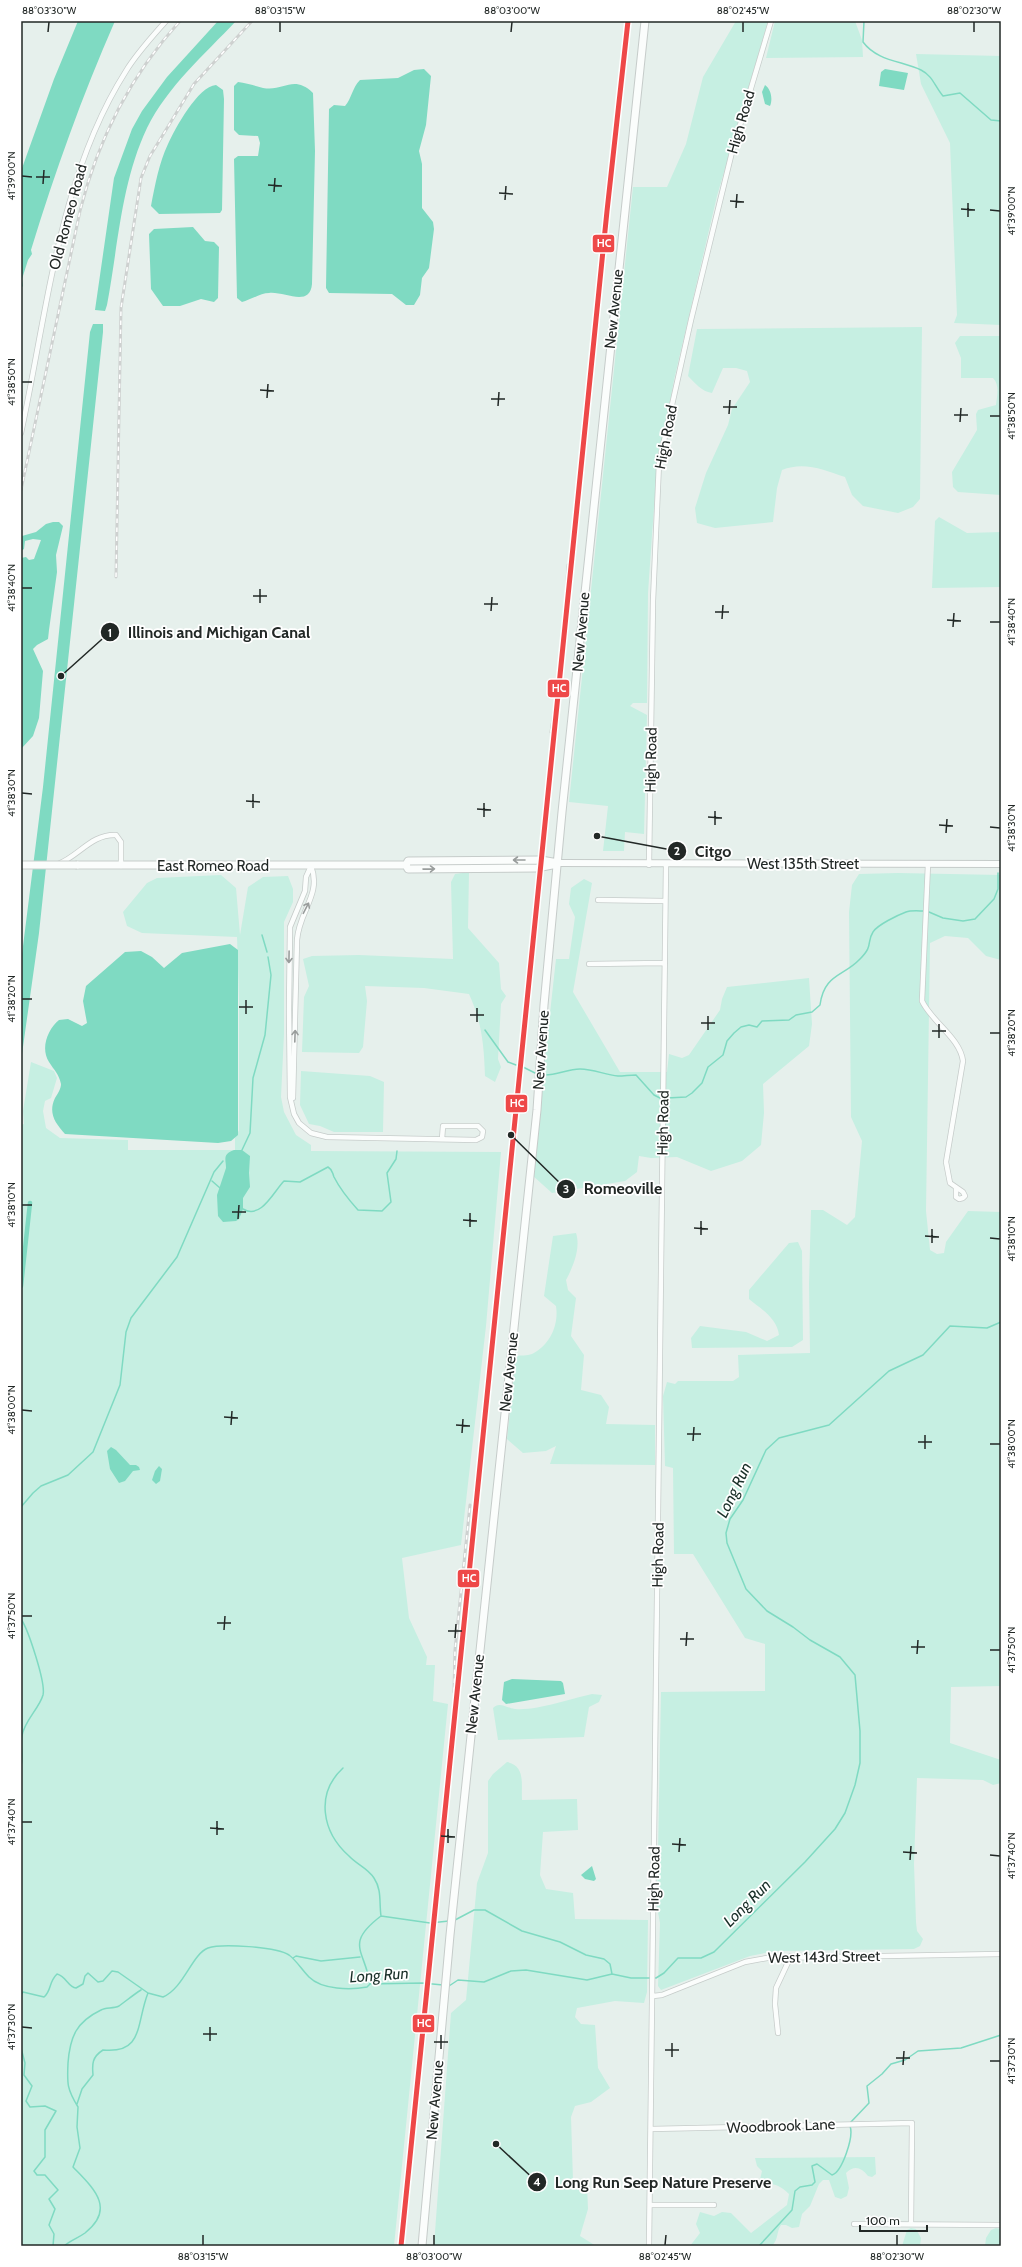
<svg xmlns="http://www.w3.org/2000/svg" width="1022" height="2267" viewBox="0 0 1022 2267" font-family="Cabin,sans-serif">
<style>
.green{fill:#c6efe2}
.water{fill:#7fdac2}
.lines{fill:none;stroke-linecap:round;stroke-linejoin:round}
.stream{stroke:#7fdac2;stroke-width:1.5}
.canal{stroke:#7fdac2;stroke-width:4.5}
.minor-casing{stroke:#c6ccca;stroke-width:6}
.tertiary-casing{stroke:#c6ccca;stroke-width:8}
.secondary-casing{stroke:#c6ccca;stroke-width:9}
.minor{stroke:#fbfdfc;stroke-width:4.5}
.tertiary{stroke:#fbfdfc;stroke-width:6}
.secondary{stroke:#fbfdfc;stroke-width:7}
.rail-casing{stroke:#ced1d0;stroke-width:3}
.rail{stroke:#fff;stroke-width:1.5;stroke-dasharray:4.5;stroke-linecap:butt}
.secondary-bridge-casing{stroke:#c6ccca;stroke-width:9;stroke-linecap:butt}
.secondary-bridge{stroke:#fbfdfc;stroke-width:7}
.rail-1-casing{stroke:#fff;stroke-width:8}
.rail-1{stroke:#ee4848;stroke-width:5}
.oneway{stroke:#999d9c}
.ticks{fill:none;stroke:#222826;stroke-width:1.5}
.labels{text-anchor:middle;dominant-baseline:central;stroke-width:3.5;stroke-linejoin:round;paint-order:stroke}
.street-label{font-size:15px;fill:#222826;stroke:#fff}
.water-label{font-size:16px;font-style:italic;fill:#1a3029;stroke:#fff}
.leader{fill:none;stroke:#222826;stroke-width:1.5}
.callout-dot{fill:#222826;stroke:#fff;stroke-width:1.5}
.mark-label{font-size:12px;text-anchor:middle;font-weight:bold;fill:#fff}
.callout-label{font-size:16px;text-anchor:middle;font-weight:bold;fill:#222826;stroke:#fff;stroke-width:3.5;stroke-linejoin:round;paint-order:stroke}
.line-badge{stroke:#fff;stroke-width:1.5}
.badge-label{font-size:11px;text-anchor:middle;font-weight:bold;fill:#fff}
.neatline{fill:none;stroke:#222826;stroke-width:1.5}
.ticks-label{font-size:10px;text-anchor:middle;fill:#222826}
</style>
<rect width="100%" height="100%" fill="#e6f0ec"/>
<path class="green" d="M736 21H768L717 196 674 380 656 481 652 535 648 593 647 703H633L630 706 647 715 644 834 625 832 624 851H603L608 806 569 802 633 187H667L686 144 703 77Z
M775 21H855L862 40 863 57 766 58Z
M916 54 1001 56V325L954 323 957 315 950 143 921 84Z
M922 327 920 499 913 507 898 513 863 506 852 495 845 477C824 470 804 461 782 470L777 488 773 522 715 528 697 523 695 508 706 473 728 425 732 409 750 382 747 371 736 368H723L712 393C701 391 696 384 688 376L697 329Z
M960 336H1001V495L958 492 953 487 952 472 977 430 976 414 978 410 996 405C997 396 1000 385 993 378H961V358L955 343Z
M939 517 967 533 1001 532V587L932 588 935 521Z
M469 872 468 928 499 963 501 989 506 996 501 1004 498 1059 501 1067 495 1082 485 1076C484 1046 482 1022 469 994L424 988 365 986 367 1001 363 1047 359 1053 302 1052 304 997 309 986 303 959 312 956 359 955 453 959 451 882 455 874Z
M898 873 1001 875V960L986 956 968 938 945 936 930 943 926 1211 930 1250 937 1254 944 1253 946 1242 968 1211 1001 1212V1686L951 1687 950 1743 1001 1760V1783L993 1785 983 1780 917 1778 914 1864 916 1922 917 1931 923 1939 920 1946 914 1949 775 1951 750 1956 661 1990 658 1986 660 1923 657 1907 661 1692 765 1691V1644L745 1638 693 1554H674L673 1468 665 1466 663 1396 667 1382 675 1384 678 1381H733L739 1377 738 1355 810 1353 809 1284 811 1210H823L847 1225 855 1217 862 1141 851 1117 849 912 852 885 859 874Z
M221 875 236 888 240 935 248 887 263 877 288 876 293 889V902L284 922V1034L281 1097 284 1112 296 1135 311 1145V1151L501 1152 486 1326 461 1545 402 1558 409 1618 427 1657 426 1665H435L433 1701 448 1704 394 2246H21V1125L24 1124 23 1111 31 1062 54 1071 57 1078 51 1098 45 1101 43 1111 46 1128 60 1138 128 1140V1150H235V1138L239 1130V999L237 937 142 933 127 926 123 912 147 883 157 878Z
M584 879 592 883 573 992 620 1072H667L669 1054 682 1058 689 1055 720 1010 722 999 727 987 809 978 812 1024 809 1046 763 1084 764 1113 761 1145 742 1161 711 1171 677 1157 651 1158 639 1156 637 1172 625 1181 552 1193 532 1175 556 959H569L575 917 569 904 571 888Z
M301 1071 370 1076 384 1082 383 1132H334L320 1126 309 1124 300 1105Z
M576 1233C581 1248 573 1267 566 1280L568 1290 576 1298 571 1336 584 1355 581 1390 601 1395 609 1407 606 1424 655 1425V1465L550 1464 556 1446 546 1451 523 1453 507 1439 516 1356C521 1355 527 1356 532 1354 550 1345 559 1325 556 1306L544 1296 553 1236Z
M798 1242 802 1251 803 1340 792 1347 692 1348 691 1338 700 1326 746 1332 767 1341 779 1335C777 1318 761 1309 749 1299V1290L789 1243Z
M592 1694 602 1695 599 1702 589 1707 584 1737 498 1740 493 1708C499 1701 507 1708 515 1709 536 1711 570 1699 592 1694Z
M507 1762C526 1766 521 1784 522 1800L577 1799 578 1830 543 1832 540 1875 546 1889 573 1893 575 1919 648 1920 647 1992 644 2003 615 2001 577 2008 575 2017 581 2024 595 2025 598 2068 610 2088 591 2102 575 2106 571 2117 573 2181 587 2185 588 2209 580 2236 596 2246H434L451 2013 466 2000 477 1883 488 1853V1781L493 1774Z
M875 2157 876 2174 872 2177 868 2176C861 2167 854 2165 846 2173L849 2188 847 2196 841 2199 835 2197 829 2180H823L819 2184 810 2206 802 2214 799 2227 792 2228 786 2225H781C776 2233 779 2238 772 2246H690L700 2233 696 2224 700 2212 714 2216 722 2212 731 2213 751 2233 787 2205 789 2194C779 2184 772 2183 759 2184L762 2171 757 2166 755 2158Z
M911 2228 916 2229 921 2238 920 2246H902L907 2230Z
M996 2228 1001 2229V2246H985L986 2238 991 2230Z"/>
<path class="water" d="M78 21H115C82 96 55 172 31 250L32 254 28 260 22 279 23 286 21 288V171L54 79Z
M218 21H236C205 54 167 87 147 128 121 183 118 247 107 305L105 311 95 310 114 178 132 129 142 111 167 77Z
M424 69 431 76 426 125 419 151 422 164V208L433 222 434 229 429 268 422 278 420 295 414 305H406L392 294 329 293 326 288 329 109 334 105 345 106C352 98 352 88 360 80L398 78 414 70Z
M885 69 908 73 904 90 879 86 881 72Z
M238 82C247 83 255 86 263 88 284 92 293 74 313 93L315 151 312 284C310 308 284 291 269 293 261 293 250 300 242 302L237 298 234 159 238 156H258L260 143 258 136 239 135 234 130V86Z
M216 85 223 90 224 99 222 210 220 213 159 214 151 206C155 185 159 163 168 144 175 129 198 86 216 85Z
M765 85C771 89 773 99 770 106L765 104 762 92Z
M193 227 205 241 214 242 219 247 218 298 214 302 201 299 180 306H163L151 289 149 234 154 229Z
M93 324H103V332L39 933 21 1061V962L43 787 90 332Z
M53 522H59L63 526 56 555 57 572 49 630 48 639 37 645 33 649 43 671 39 718 33 736 21 749V558L26 557 29 560 34 559 41 540 33 539 25 541 24 549 21 551 22 536 36 532 46 524Z
M230 944 238 950V1135L231 1141 218 1143 65 1134C55 1123 48 1113 55 1098 58 1093 61 1089 61 1084 59 1074 54 1070 49 1062 40 1048 48 1029 59 1020L68 1019 82 1026 87 1023 83 1001 86 986 125 952 141 951 152 957 164 968 182 953Z
M234 1150H242L250 1156 249 1173 250 1187 243 1198V1209L239 1219 236 1221 223 1222 218 1216 217 1195 226 1168C226 1160 222 1154 234 1150Z
M111 1447 116 1450 130 1465H136L139 1467 140 1470 133 1471 125 1481 119 1483 110 1469 107 1451Z
M159 1466 162 1469 160 1481 156 1484 152 1480 155 1471Z
M512 1679 561 1681 563 1683 565 1694 506 1704 502 1700 504 1682Z
M592 1866 596 1879 594 1881 585 1879 581 1875Z"/>
<g class="lines">
<path class="stream" d="M864 21 863 42C877 61 902 61 921 70 933 76 935 87 943 96L960 93 991 120 1001 121
M929 912 943 918 963 921 975 919 994 899 998 889V873
M262 935 267 952
M485 1030 508 1062 516 1065
M521 1066 537 1074
M543 1075C556 1076 567 1069 580 1069 594 1069 605 1075 618 1076 624 1076 630 1075 636 1075L654 1095 662 1099
M667 1098 686 1097 692 1093 702 1083 708 1067 723 1055 727 1041 734 1033 741 1027 749 1025 757 1027 762 1021 789 1020 796 1015 812 1012 820 1005C824 974 843 977 860 959 874 945 866 943 873 932 877 925 898 915 906 912 911 910 919 911 925 911
M242 1150 250 1133 253 1078 265 1035 271 975 268 957
M212 1181 220 1188
M243 1209C261 1220 274 1191 284 1181L300 1182 328 1167C333 1170 332 1172 334 1177 340 1189 349 1200 358 1210L382 1211 391 1202 387 1173 396 1159 397 1151
M21 1507 33 1493 41 1486 68 1475 93 1452 120 1385 126 1332 131 1318 177 1257 214 1172 223 1161
M21 1619C28 1629 46 1683 43 1695 39 1709 24 1721 22 1736 20 1746 24 1756 21 1766
M343 1768C315 1794 322 1832 349 1856 356 1864 368 1868 374 1878 382 1890 379 1902 381 1916
M455 1920 474 1910H485L522 1931 560 1942 586 1955 604 1959 610 1964 612 1974
M293 1958 296 1956 321 1961 360 1957
M370 1984C365 1950 344 1944 381 1916L430 1923 449 1921
M449 1986 458 1980 484 1982 511 1971 526 1970 587 1980 612 1974 631 1978H656L664 1973 678 1958H701L714 1952 805 1862 835 1829 845 1813 855 1785 860 1763V1731L855 1675 840 1657 810 1640 793 1627 767 1611 746 1589 727 1543 726 1533 730 1519 743 1500 766 1450 779 1438 829 1425 889 1371 923 1355 950 1326 987 1328 1001 1322
M21 1995 23 1992 44 1997C52 1990 48 1983 57 1974 66 1976 68 1987 76 1988L83 1984 85 1976 88 1973 98 1982 103 1981 112 1971 118 1972 148 1993 163 1997C184 1988 192 1954 208 1948 222 1943 276 1947 289 1955 296 1960 302 1970 309 1977 322 1990 351 1990 367 1987L370 1984 422 1983 443 1985
M21 2048 25 2063 24 2075 32 2086 26 2101 30 2107 45 2106 56 2111 45 2130V2157L34 2171 37 2175H45L58 2190 49 2199 55 2209 49 2225 54 2234 53 2246
M77 2104 82 2089 93 2075C92 2064 92 2057 103 2050 144 2054 136 2023 148 1993
M850 2123 869 2103 867 2086 882 2074 891 2064 905 2060 918 2051 961 2048 1001 2035
M64 2246C71 2240 78 2238 85 2233 117 2208 92 2187 73 2167L80 2148 77 2127 78 2107C67 2089 67 2084 68 2063 70 2037 76 2022 101 2010 106 2007 113 2009 119 2006 126 2001 133 1995 141 1990
M759 2246 792 2210 795 2191 800 2187 812 2185 815 2182 812 2166 817 2164 832 2175C842 2172 854 2137 850 2126"/>
<path class="canal" d="M21 1286 30 1203"/>
<g class="minor-casing">
<path id="minor" d="M21 433C47 313 59 176 126 71 137 53 152 37 166 21
M58 864C79 856 91 834 116 835L121 842V866
M928 864 922 1001C932 1022 960 1038 963 1061L946 1162 950 1183 963 1192 965 1196 963 1198 959 1199 956 1197V1188
M649 865 653 601 659 463 691 320 732 152 771 21
M311 866 306 877 305 891 290 927 289 1009 290 1097 294 1114 299 1123 311 1133 327 1137 476 1140 482 1137 483 1131 478 1126H443L442 1139
M598 900 665 901
M589 964 665 963
M293 1098 297 940C299 911 322 894 311 866
M653 1996 662 1995 745 1962 767 1958 1001 1954
M778 2033 775 2004 776 1988 791 1956
M651 2129 912 2123 911 2224
M650 2205H714
M854 2224 1001 2225
M649 2246 666 864"/>
</g>
<g class="tertiary-casing">
<path id="tertiary" d="M558 863 1001 864"/>
</g>
<g class="secondary-casing">
<path id="secondary" d="M77 865H406L408 861 541 860 558 863
M406 865 408 869 537 868 557 864
M422 2246 450 1935 537 1110 544 1005 562 812 645 21"/>
</g>
<use href="#minor" class="minor"/>
<use href="#tertiary" class="tertiary"/>
<use href="#secondary" class="secondary"/>
<g class="rail-casing">
<path id="rail" d="M21 490 80 211C98 139 130 76 180 21
M116 577 121 308 141 178 150 156 194 84 252 21
M564 632 568 565
M551 732 561 667
M454 1692 455 1650 470 1505"/>
</g>
<use href="#rail" class="rail"/>
<g class="secondary-bridge-casing">
<path id="secondary-bridge" d="M21 865H77"/>
</g>
<use href="#secondary-bridge" class="secondary-bridge"/>
<g class="rail-1-casing">
<path id="rail-1" d="M401 2246 607 211 628 21"/>
</g>
<use href="#rail-1" class="rail-1"/>
</g>
<defs><path id="oneway-shaft" d="M-6 0H5M1.5-3L5.5 0L1.5 3" fill="none" stroke-width="1.6" stroke-linecap="round" stroke-linejoin="round"/></defs>
<g class="oneway">
<use href="#oneway-shaft" transform="translate(519 860) rotate(180)"/>
<use href="#oneway-shaft" transform="translate(429 869) rotate(-1)"/>
<use href="#oneway-shaft" transform="translate(306 908) rotate(-63)"/>
<use href="#oneway-shaft" transform="translate(289 957) rotate(91)"/>
<use href="#oneway-shaft" transform="translate(295 1036) rotate(-88)"/>
</g>
<path class="ticks" d="M48 32 49 22M280 32V22M511 32 512 22M743 32V22M974 32V22M22 176 32 177M36 177H50M43 184 44 170M268 185 282 186M274 192 275 178M499 193 513 194M505 200 506 186M730 201 744 202M736 208 737 194M961 209 975 210M990 210 1000 211M968 217V203M22 382H32M260 390 274 391M267 398 268 384M491 399H505M498 406 499 392M723 407H737M729 414 730 400M954 415H968M990 416H1000M960 422 961 408M22 588H32M253 596H267M260 603V589M484 604H498M491 611 492 597M715 612H729M722 619 723 605M947 620 961 621M990 622H1000M953 627 954 613M22 793 32 794M246 801 260 802M253 808V794M477 809 491 810M484 817V803M708 817 722 818M715 825V811M939 825 953 826M990 827 1000 828M946 833 947 819M22 999H32M239 1007H253M246 1014V1000M470 1015H484M477 1022V1008M701 1023H715M708 1030V1016M932 1031H946M990 1033H1000M939 1038V1024M22 1205H32M232 1212H246M238 1219 239 1205M463 1220 477 1221M470 1227V1213M694 1228 708 1229M701 1235V1221M925 1236 939 1237M990 1238 1000 1239M932 1243V1229M22 1410 32 1411M224 1417 238 1418M231 1425 232 1411M456 1425 470 1426M462 1433 463 1419M687 1434H701M693 1441 694 1427M918 1442H932M990 1444H1000M925 1449V1435M22 1616H32M217 1623H231M224 1630 225 1616M448 1631H462M455 1638 456 1624M680 1639H694M686 1646 687 1632M911 1647H925M990 1650H1000M917 1654 918 1640M22 1822H32M210 1828 224 1829M217 1835V1821M441 1836 455 1837M448 1843V1829M672 1844 686 1845M679 1852 680 1838M903 1852 917 1853M990 1855 1000 1856M910 1860 911 1846M22 2027 32 2028M203 2034H217M210 2041V2027M434 2042H448M441 2049V2035M665 2050H679M672 2057V2043M896 2058H910M990 2061H1000M903 2065 904 2051M203 2245V2235M434 2245V2235M665 2245 666 2235M897 2245V2235"/>
<g class="labels">
<g class="street-label">
<text transform="translate(741 122) rotate(-74)">High Road</text>
<text transform="translate(68 217) rotate(-75)">Old Romeo Road</text>
<text transform="translate(614 309) rotate(-84)">New Avenue</text>
<text transform="translate(666 437) rotate(-79)">High Road</text>
<text transform="translate(581 632) rotate(-85)">New Avenue</text>
<text transform="translate(651 760) rotate(-89)">High Road</text>
<text x="803" y="864">West 135th Street</text>
<text x="213" y="866">East Romeo Road</text>
<text transform="translate(541 1050) rotate(-86)">New Avenue</text>
<text transform="translate(663 1123) rotate(-89)">High Road</text>
<text transform="translate(509 1372) rotate(-84)">New Avenue</text>
<text transform="translate(658 1555) rotate(-89)">High Road</text>
<text transform="translate(475 1694) rotate(-84)">New Avenue</text>
<text transform="translate(654 1879) rotate(-89)">High Road</text>
<text transform="translate(824 1957) rotate(-1)">West 143rd Street</text>
<text transform="translate(435 2100) rotate(-85)">New Avenue</text>
<text transform="translate(781 2126) rotate(-2)">Woodbrook Lane</text>
</g>
<g class="water-label">
<text transform="translate(734 1490) rotate(-64)">Long Run</text>
<text transform="translate(747 1903) rotate(-45)">Long Run</text>
<text transform="translate(379 1975) rotate(-4)">Long Run</text>
</g>
</g>
<path class="leader" d="M61 676L110 632M597 836L677 851M511 1135L566 1189M496 2144L537 2182"/>
<g class="callout-dot">
<circle cx="61" cy="676" r="4"/>
<circle cx="597" cy="836" r="4"/>
<circle cx="511" cy="1135" r="4"/>
<circle cx="496" cy="2144" r="4"/>
<circle cx="110" cy="632" r="10"/>
<circle cx="677" cy="851" r="10"/>
<circle cx="566" cy="1189" r="10"/>
<circle cx="537" cy="2182" r="10"/>
</g>
<g class="mark-label">
<text x="110" y="637">1</text>
<text x="677" y="855">2</text>
<text x="566" y="1193">3</text>
<text x="537" y="2186">4</text>
</g>
<g class="callout-label">
<text x="219" y="638">Illinois and Michigan Canal</text>
<text x="713" y="857">Citgo</text>
<text x="623" y="1194">Romeoville</text>
<text x="663" y="2188">Long Run Seep Nature Preserve</text>
</g>
<g class="line-badge">
<rect x="592" y="234" width="23" height="19" rx="4" fill="#ee4848"/>
<rect x="547" y="679" width="23" height="19" rx="4" fill="#ee4848"/>
<rect x="505" y="1094" width="23" height="19" rx="4" fill="#ee4848"/>
<rect x="457" y="1569" width="23" height="19" rx="4" fill="#ee4848"/>
<rect x="412" y="2014" width="23" height="19" rx="4" fill="#ee4848"/>
</g>
<g class="badge-label">
<text x="604" y="247">HC</text>
<text x="559" y="692">HC</text>
<text x="517" y="1107">HC</text>
<text x="469" y="1582">HC</text>
<text x="424" y="2027">HC</text>
</g>
<rect width="1022" height="2267" fill="none" stroke="#ffffff" stroke-width="44"/>
<path d="M860 2225v6h67v-6" fill="none" stroke="#222826" stroke-width="2"/>
<text x="866" y="2225" font-size="12" fill="#222826" stroke="#ffffff" stroke-width="3" paint-order="stroke">100 m</text>
<rect x="22" y="22" width="978" height="2223" class="neatline"/>
<g class="ticks-label">
<text x="49" y="14">88°03'30"W</text>
<text x="280" y="14">88°03'15"W</text>
<text x="512" y="14">88°03'00"W</text>
<text x="743" y="14">88°02'45"W</text>
<text x="974" y="14">88°02'30"W</text>
<text transform="translate(11 176) rotate(-90)" y="4">41°39'00"N</text>
<text transform="translate(1011 211) rotate(-90)" y="4">41°39'00"N</text>
<text transform="translate(11 382) rotate(-90)" y="4">41°38'50"N</text>
<text transform="translate(1011 416) rotate(-90)" y="4">41°38'50"N</text>
<text transform="translate(11 588) rotate(-90)" y="4">41°38'40"N</text>
<text transform="translate(1011 622) rotate(-90)" y="4">41°38'40"N</text>
<text transform="translate(11 793) rotate(-90)" y="4">41°38'30"N</text>
<text transform="translate(1011 828) rotate(-90)" y="4">41°38'30"N</text>
<text transform="translate(11 999) rotate(-90)" y="4">41°38'20"N</text>
<text transform="translate(1011 1033) rotate(-90)" y="4">41°38'20"N</text>
<text transform="translate(11 1205) rotate(-90)" y="4">41°38'10"N</text>
<text transform="translate(1011 1239) rotate(-90)" y="4">41°38'10"N</text>
<text transform="translate(11 1410) rotate(-90)" y="4">41°38'00"N</text>
<text transform="translate(1011 1444) rotate(-90)" y="4">41°38'00"N</text>
<text transform="translate(11 1616) rotate(-90)" y="4">41°37'50"N</text>
<text transform="translate(1011 1650) rotate(-90)" y="4">41°37'50"N</text>
<text transform="translate(11 1822) rotate(-90)" y="4">41°37'40"N</text>
<text transform="translate(1011 1856) rotate(-90)" y="4">41°37'40"N</text>
<text transform="translate(11 2027) rotate(-90)" y="4">41°37'30"N</text>
<text transform="translate(1011 2061) rotate(-90)" y="4">41°37'30"N</text>
<text x="203" y="2260">88°03'15"W</text>
<text x="434" y="2260">88°03'00"W</text>
<text x="665" y="2260">88°02'45"W</text>
<text x="897" y="2260">88°02'30"W</text>
</g>
</svg>
